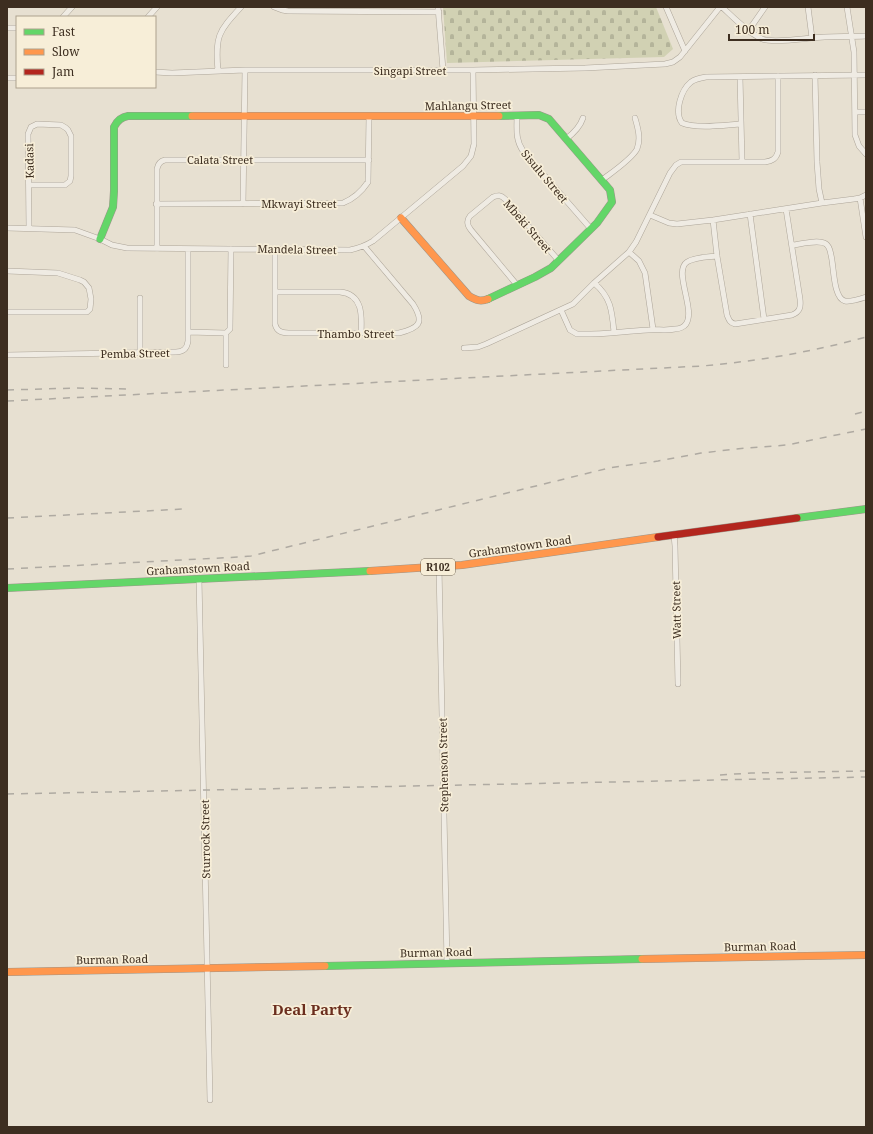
<svg xmlns="http://www.w3.org/2000/svg" width="873" height="1134" viewBox="0 0 873 1134" font-family="'Noto Serif',serif">
<style>
.cemetery{fill:url(#cemetery-stones)}
.lines{fill:none;stroke-linecap:round;stroke-linejoin:round}
.street-casing{stroke:#ada599;stroke-width:6}
.fast-casing{stroke:#9c958a;stroke-width:8}
.slow-casing{stroke:#9c958a;stroke-width:8}
.jam-casing{stroke:#9c958a;stroke-width:8}
.street{stroke:#efebe3;stroke-width:5}
.fast{stroke:#63d668;stroke-width:7}
.slow{stroke:#ff974d;stroke-width:7}
.jam{stroke:#b3261e;stroke-width:7}
.rail{stroke:#afaaa2;stroke-width:1.5;stroke-dasharray:7 7;stroke-linecap:butt}
.labels{text-anchor:middle;dominant-baseline:central;stroke-width:3.5;stroke-linejoin:round;paint-order:stroke}
.shield{fill:#f7eed8;stroke:#756857;stroke-width:1}
.shield-label{font-size:10px;font-weight:bold;fill:#3d2e20}
.street-label{font-size:11px;fill:#3d2e20;stroke:#f7eed8}
.district-label{font-size:15px;font-weight:bold;fill:#6b2e1e;stroke:#f7eed8}
</style>
<defs>
<pattern id="cemetery-stones" width="16" height="16" patternUnits="userSpaceOnUse"><rect width="16" height="16" fill="#d1d1b3"/><path d="M2 7V4a2 2 0 0 1 4 0v3zM10 15v-3a2 2 0 0 1 4 0v3z" fill="#b4b49a"/></pattern>
</defs>
<rect width="100%" height="100%" fill="#e7e0d1"/>
<path class="cemetery" d="M443 7H656L673 49 664 57 447 63Z"/>
<g class="lines">
<g class="street-casing">
<path id="street" d="M274 7 282 10 288 11 439 12
M438 7 443 70
M666 7 685 51
M722 7C734 18 747 32 762 39 772 43 800 39 811 38 829 36 848 37 866 36
M808 7 812 38
M847 7 854 52 855 135 859 146 866 154
M63 17 72 7
M148 17 157 7
M7 28H17
M749 30 765 7
M218 71C215 36 218 32 241 7
M155 72 172 73 245 70H473L585 68 665 64 673 62 680 57 720 7
M815 75 817 162 819 189 822 203
M740 77 742 161
M7 78H17
M855 112H866
M517 115C517 129 515 139 523 151L591 229
M741 124C725 125 696 129 682 123 674 112 681 90 691 82 695 79 700 78 706 77L866 75
M566 139C574 133 580 127 583 118
M602 180C611 173 632 159 637 149 641 139 638 128 635 118
M860 198 866 237
M156 204 343 203C353 199 362 191 368 182L369 117
M243 204 245 70
M750 214 764 319
M650 215 669 223 677 224 713 220 822 203 854 199 860 198 866 195
M713 220 717 256 727 315C729 320 730 323 735 324L792 315C800 312 801 307 800 299L786 209
M7 228 75 230 100 239 112 245 127 248 350 250C359 248 365 246 373 241L463 166 471 156 474 144 473 70
M29 228 28 134 31 127 37 124 61 125 66 128 68 130 71 136V176L70 181 65 185H29
M793 245C801 244 819 239 826 244 830 247 830 251 831 255 834 266 833 298 845 301 851 302 860 299 866 297
M157 249V169C158 164 160 161 165 160H369
M275 249V324C277 333 284 333 292 333H399C419 328 425 323 413 304L364 246
M629 252 639 261 645 273 653 329
M7 271 58 273 80 280 84 282 89 288 91 299 90 309 87 312H7
M594 283C611 297 612 311 614 332
M517 285 471 230C467 225 466 221 470 216L493 197C498 195 501 195 505 199L559 261
M275 292H340C363 294 362 316 361 333
M140 298V353
M561 310 570 330 577 334C600 335 625 331 648 330 657 329 666 331 675 329 679 329 684 327 686 324 696 310 673 271 687 262 695 257 708 257 717 256
M188 332 226 333 230 329 231 249
M226 333V365
M464 348 478 347 486 344 573 304 594 283 629 252 636 242 670 173 676 165 681 162H765C772 161 776 159 778 152V76
M7 355 176 352C183 352 187 349 188 341V249
M674 535 675 546 678 684
M439 567 447 963
M199 579 210 1100"/>
</g>
<g class="fast-casing">
<path id="fast" d="M100 239 113 207 114 191V127C117 121 121 117 128 116H192
M488 299 535 277 551 268 597 223 612 202 610 190 549 119 539 115 499 116
M797 518 866 509
M7 588 370 571
M325 966 642 959"/>
</g>
<g class="slow-casing">
<path id="slow" d="M192 116H499
M401 218 469 296C476 300 480 302 488 299
M370 571 462 565 658 537
M642 959 866 955
M7 972 325 966"/>
</g>
<g class="jam-casing">
<path id="jam" d="M658 537 797 518"/>
</g>
<use href="#street" class="street"/>
<use href="#fast" class="fast"/>
<use href="#slow" class="slow"/>
<use href="#jam" class="jam"/>
<path class="rail" d="M7 390 77 388 132 389
M7 401 702 366C758 361 812 352 866 337
M855 414 866 411
M7 518 184 509
M7 569 239 557 251 556 609 468 658 461 701 453 746 448 787 445 866 429
M720 775 751 773 866 771
M7 794 866 777"/>
</g>
<g class="labels">
<rect class="shield" x="421" y="559" width="34" height="16" rx="3"/>
<g class="shield-label">
<text x="438" y="567">R102</text>
</g>
<g class="street-label">
<text x="410" y="70">Singapi Street</text>
<text transform="translate(468 105) rotate(-1)">Mahlangu Street</text>
<text x="220" y="159">Calata Street</text>
<text transform="translate(29 161) rotate(-91)">Kadasi</text>
<text transform="translate(545 176) rotate(50)">Sisulu Street</text>
<text x="299" y="203">Mkwayi Street</text>
<text transform="translate(528 226) rotate(49)">Mbeki Street</text>
<text transform="translate(297 249) rotate(1)">Mandela Street</text>
<text x="356" y="333">Thambo Street</text>
<text transform="translate(135 353) rotate(-1)">Pemba Street</text>
<text transform="translate(520 546) rotate(-8)">Grahamstown Road</text>
<text transform="translate(198 568) rotate(-3)">Grahamstown Road</text>
<text transform="translate(676 610) rotate(-91)">Watt Street</text>
<text transform="translate(443 765) rotate(-91)">Stephenson Street</text>
<text transform="translate(205 839) rotate(-91)">Sturrock Street</text>
<text transform="translate(760 946) rotate(-1)">Burman Road</text>
<text transform="translate(436 952) rotate(-1)">Burman Road</text>
<text transform="translate(112 959) rotate(-1)">Burman Road</text>
</g>
<g class="district-label">
<text x="312" y="1009">Deal Party</text>
</g>
</g>
<rect width="873" height="1134" fill="none" stroke="#3d2e20" stroke-width="16"/>
<rect x="16" y="16" width="140" height="72" fill="#f7eed8" stroke="#ada18e"/>
<rect x="24" y="29" width="20" height="6" fill="#63d668" stroke="#ada18e"/>
<text x="52" y="36" font-size="12" fill="#3d2e20">Fast</text>
<rect x="24" y="49" width="20" height="6" fill="#ff974d" stroke="#ada18e"/>
<text x="52" y="56" font-size="12" fill="#3d2e20">Slow</text>
<rect x="24" y="69" width="20" height="6" fill="#b3261e" stroke="#ada18e"/>
<text x="52" y="76" font-size="12" fill="#3d2e20">Jam</text>
<path d="M729 34v6h85v-6" fill="none" stroke="#3d2e20" stroke-width="2"/>
<text x="735" y="34" font-size="12" fill="#3d2e20" stroke="#f7eed8" stroke-width="3" paint-order="stroke">100 m</text>
</svg>
